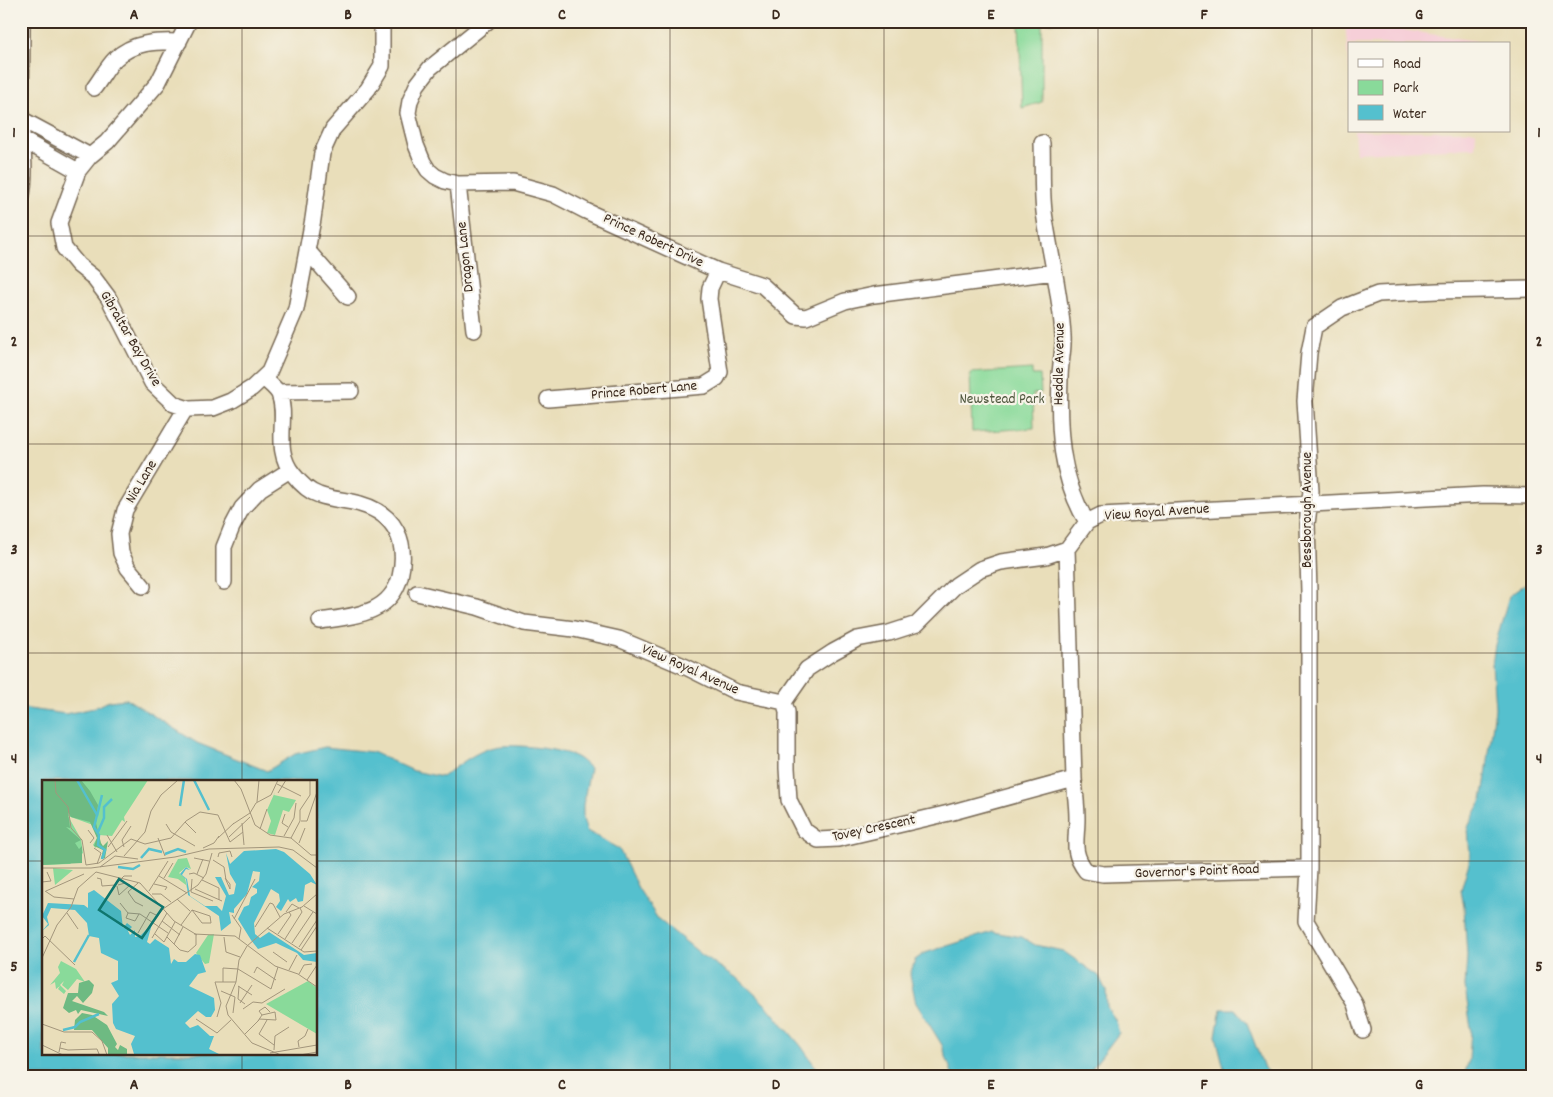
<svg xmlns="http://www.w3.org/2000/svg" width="1553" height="1097" viewBox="0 0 1553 1097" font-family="Dekko,sans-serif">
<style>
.built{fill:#f6cfd8}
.green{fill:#89da9a;stroke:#62825c}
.water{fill:#54c0ce;stroke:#487576;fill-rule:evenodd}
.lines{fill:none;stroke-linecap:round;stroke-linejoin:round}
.minor-casing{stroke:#786955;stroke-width:18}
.minor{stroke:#fff;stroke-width:15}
.grid{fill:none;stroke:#3b2a1e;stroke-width:1;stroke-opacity:0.55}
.labels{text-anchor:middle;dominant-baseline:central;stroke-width:4.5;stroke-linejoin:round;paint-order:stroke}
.street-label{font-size:15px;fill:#3b2a1e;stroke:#f7f3e8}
.park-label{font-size:15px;fill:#4e563d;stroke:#f7f3e8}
.inset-river{fill:none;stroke:#54c0ce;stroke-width:2.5}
.inset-road{fill:none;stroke:#a3967c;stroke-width:1}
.view{fill:#0f766e;fill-opacity:0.15;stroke:#0f766e;stroke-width:2.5}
.inset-edge{fill:none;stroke:#3b2a1e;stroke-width:2.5}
.neatline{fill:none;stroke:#3b2a1e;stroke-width:2}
.grid-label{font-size:16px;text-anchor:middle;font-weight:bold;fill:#3b2a1e}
</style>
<rect width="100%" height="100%" fill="#f7f3e8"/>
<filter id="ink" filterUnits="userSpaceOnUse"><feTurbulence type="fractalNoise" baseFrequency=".02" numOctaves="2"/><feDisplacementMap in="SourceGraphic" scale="10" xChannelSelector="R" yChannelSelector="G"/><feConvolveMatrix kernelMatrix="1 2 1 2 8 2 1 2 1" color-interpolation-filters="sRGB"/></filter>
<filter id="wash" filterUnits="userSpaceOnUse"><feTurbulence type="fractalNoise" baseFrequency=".0096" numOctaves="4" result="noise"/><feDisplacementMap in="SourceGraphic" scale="20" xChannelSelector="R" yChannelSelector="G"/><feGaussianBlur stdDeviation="1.12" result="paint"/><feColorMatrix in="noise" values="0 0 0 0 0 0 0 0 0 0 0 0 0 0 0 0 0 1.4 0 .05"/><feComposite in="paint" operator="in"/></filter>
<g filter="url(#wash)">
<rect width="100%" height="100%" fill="#e9deba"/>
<path class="built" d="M1345 21 1476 41V44H1349V72Z
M1354 131H1476L1475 148 1356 153Z"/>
<path class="green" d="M1019 21 1061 22 1042 23V102L1022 108Z
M1032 369V375H1040L1041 393 1033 394 1034 428 972 432 970 373Z"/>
<path class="water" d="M1532 579V1076H1464L1469 1060 1471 1029 1465 987 1467 956 1464 907 1461 890 1470 859 1468 827 1482 800 1485 783 1495 708 1492 664 1495 645 1509 596Z
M127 699 197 743 267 771 295 754 325 747 372 752 414 771 442 777C458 766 475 751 495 747 512 743 564 749 578 758 583 761 586 765 590 768L583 805V819L587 831 619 849 638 888 658 919 702 955 740 980 767 1006 801 1046 822 1076H21V708L66 714 94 708 109 701ZM44 781H316V1053H44Z
M992 932 1022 937 1035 945 1063 951 1099 976 1106 991 1107 1007 1116 1021 1119 1033 1086 1076H953L942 1045 916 1003 910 975 915 960 925 953Z
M1221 1009H1235L1247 1023 1264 1068 1271 1076H1226L1216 1036Z"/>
</g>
<g filter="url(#ink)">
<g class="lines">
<g class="minor-casing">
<path id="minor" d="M189 21 158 83 107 142 90 156 78 171 59 223 64 248 78 265 93 277 108 297 152 383 174 404 189 409 213 408 231 401 252 388 269 372 296 309 313 219 322 153 333 129 368 89 382 66V21
M488 21 430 68 417 85 410 101 408 113 416 145 423 162 428 170 435 176 445 181 458 184 513 183 553 194 586 211 718 271 762 285 796 316 806 317 845 301 874 295 1054 272
M94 88C101 79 107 67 115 59 133 42 156 41 179 42
M21 119 90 156
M23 140 78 171
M1042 143C1043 168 1041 195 1045 219 1051 258 1061 297 1063 336 1064 350 1060 364 1060 378 1058 428 1060 478 1087 522
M458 184 474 330
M21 200C27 173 22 145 21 118 21 86 22 54 22 21
M307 250 348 297
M263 378C268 382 276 388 279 394 289 419 272 448 293 474 300 483 309 492 319 495 333 500 347 500 360 504 396 514 408 542 400 577 390 615 352 616 320 621
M278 392 351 391
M548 399 704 386 717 378 720 372 709 299 710 288 718 271
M224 582V547L232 527 242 508 260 489 290 470
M143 586 128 568 121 553 119 534 125 510 186 408
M417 593 477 607 524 623 574 629 619 639 686 667 736 692 784 702 807 669 833 652 857 639 889 633 917 624 956 585 980 569 1001 562 1046 556 1067 549 1087 522 1101 515 1483 495 1532 496
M784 702 787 712V768L789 800 804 830 818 840 838 839 949 813 1074 779 1067 549
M1074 779C1075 792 1077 805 1077 818 1077 841 1071 852 1086 871L1103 874 1309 868
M1363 1030 1355 1004 1306 921 1309 868V592L1307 524 1311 491 1305 401 1309 353 1314 327 1342 308 1378 294 1437 291 1532 289"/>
</g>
<use href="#minor" class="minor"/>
</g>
</g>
<path class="grid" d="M242 21V781M456 21V1076M670 21V1076M884 21V1076M1098 21V1076M1312 21V1076M21 236H1532M21 444H1532M21 653H1532M21 861H44M316 861H1532M242 1053V1076"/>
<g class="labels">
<g class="street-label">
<text transform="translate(653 241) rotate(25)">Prince Robert Drive</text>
<text transform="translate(466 257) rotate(-96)">Dragon Lane</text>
<text transform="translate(130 339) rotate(60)">Gibraltar Bay Drive</text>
<text transform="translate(1060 364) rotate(-89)">Heddle Avenue</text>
<text transform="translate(644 391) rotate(-5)">Prince Robert Lane</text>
<text transform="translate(142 482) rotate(-59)">Nia Lane</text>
<text transform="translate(1308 510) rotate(-90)">Bessborough Avenue</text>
<text transform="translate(1157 513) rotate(-4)">View Royal Avenue</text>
<text transform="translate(690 670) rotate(24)">View Royal Avenue</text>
<text transform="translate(874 829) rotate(-12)">Tovey Crescent</text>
<text transform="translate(1197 872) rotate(-2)">Governor's Point Road</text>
</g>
<g class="park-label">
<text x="1002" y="400">Newstead Park</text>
</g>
</g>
<g transform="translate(42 780)">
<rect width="275" height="275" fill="#e9deba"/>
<path d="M0 0H106L82 37 83 42 80 40 70 56 57 55 54 68 51 65 55 58 51 45 26 36 39 59 41 73 28 84 0 85ZM233 12 232 15 254 20 247 32 241 30 233 55 225 53 229 41 225 30ZM145 78 149 89 144 87 137 93 143 98 146 112 144 105 136 99 126 97 136 79ZM11 88 31 90 13 105ZM172 154 167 183 163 184 154 173 166 155ZM19 181 34 189 43 202 35 199 26 210 20 205 22 201 18 205 24 211 22 214 16 209 18 206 14 209 13 202 8 205 18 193 16 187ZM266 201 275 208V254L224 224Z" fill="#89da9a"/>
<path d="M0 0H39L48 11 56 25 54 43 59 63 61 66 66 61 63 78 59 79 61 70 52 66 55 58 48 42 29 37 26 32 28 48 24 47 39 60 33 63 37 69 40 66V83L0 85ZM47 200 52 205 50 213 41 223 35 216 30 221 62 232 66 236 39 230 36 234 34 230 27 233 21 228 26 213H36L37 203ZM40 233 50 235 65 245 75 264 73 267 76 270 78 265 85 269V275H77L76 271 77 275H66V268L50 250H32L33 240Z" fill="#6eba82"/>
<path d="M234 69 242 72 268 94 275 105 269 102 263 105 261 121 256 122 254 118 248 122 246 119 239 131 234 127 238 121 237 114 229 109 212 143 213 154 218 158 227 152 262 175 275 173V182L261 180 255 173 234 163 216 169 209 160 196 139 202 127 207 125 209 117 215 113V109L210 107 217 101 218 92 211 91 205 114 192 129V133L187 132 189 143 179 151 177 136 146 115 144 99 138 94 144 87 148 90 144 89 140 95 145 99 148 116 163 126H175L180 131 184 116 173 97H179L187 115 192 114 194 104 188 94 184 73 188 84 202 71ZM52 110 79 131 81 148 85 143 90 147 86 151 88 155 93 150V157L98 156 110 144 105 162 108 164 113 159 127 168 129 184 132 179 136 182H144L153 174 158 175 164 192 156 194 147 206 172 218 173 230 169 237H164L156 231 143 243 148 248 156 245 168 256H172L167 269 179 275H88L92 274 89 264 93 256 74 249 71 243 70 224 77 216 69 203 76 200V181L59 173 57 158 47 156 45 143 33 130 9 128 5 137 7 145 0 151 6 144 0 136 6 123 42 125 46 128V113Z" fill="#54c0ce"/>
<path class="inset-river" d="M35 0 55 35 52 47 57 55 56 65 63 70 60 79M152 0 167 30M138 26 142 0M55 36 60 15M56 52 62 38V27L70 19M123 74 136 69 144 72M99 78 107 69 120 72M76 87 91 89 98 85M32 182 47 155M21 250 33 247 38 242 57 234"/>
<path class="inset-road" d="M13 0 14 13 26 27 29 48 40 60 44 85 57 83 89 59 103 64 129 58 144 41 158 32 176 35M192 0 199 9 213 45 228 55 249 58 269 75H275M235 4 259 16M236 13 244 0M215 22 217 0M243 34 240 43 246 47M176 35 188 62 201 52M259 41H265L275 12M143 42 154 53M200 43 202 65M124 44 129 52 153 66M191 44 208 33 214 23 229 15 236 0M218 49 225 29M46 50 52 58 48 63M65 55 75 72M242 56 252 38 254 23M187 57 208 37M116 58 123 76M176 58 192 43M249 58 258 41V30L268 15V0M257 63 263 48M66 67 85 41M82 67 80 60 89 46M52 68 59 73 55 84M161 68 172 63 177 56M73 76 96 79M82 76 103 52 109 31 119 15 136 0M176 77 177 73 188 71 190 77M152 78 167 81M171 80 182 87 184 100 188 109V104L183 98M58 87 73 76M0 88H49L133 77 167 69 237 67 251 70 275 88M147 94 152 93 162 98M155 94 161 79M117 96 145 113M55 98 59 99 60 106 73 105 82 96H90M122 98 131 83M150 99 149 112 171 121M160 100 177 108V120M0 102 9 101 5 92M96 103 86 112 93 122 101 126M112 104 125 107 123 110M75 106 77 115 88 105 83 103 76 105M153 109 180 121M3 111 12 117 32 119M4 111 42 94M107 111 126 81M110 114H119L129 122M135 119 148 131M78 123 86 133 98 134 126 153M262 126 275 134M121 129 156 105 164 94 170 73M150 130 168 136 169 143H160ZM244 132 250 124 257 128M25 133 36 149M86 133 84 138 93 141 97 134M190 135 199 148 197 159M192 139 213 99M111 141 121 129M120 141 138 155M139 145 150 130M213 147 228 123 231 124 238 137M225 148 262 172 275 171M96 153 108 132 116 136M113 154 122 162 133 142M152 154 193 156 233 186 256 194 275 207M236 154 249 135 247 132M125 157 138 170 146 172 154 165V154M182 157 184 172 198 177M110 158 125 133M0 159 3 156 33 185M243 159 260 132 258 128M250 163 271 132M132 164 141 147M257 167 275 140M259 170 275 146M231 172 245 182M0 178 15 145 29 127 36 108 54 92 98 103 132 141 155 155M247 190 255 175M212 193 215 187 234 200M257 194 262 185 270 184M265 200 275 185M181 202V188L196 189 229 209 236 187M196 206 210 215M197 206 196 219 203 224M179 211 193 217 191 233M198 223 210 205M201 229 211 222 220 223 243 209M220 235 217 231 223 227 228 232M175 237 179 223 173 202H194M154 239 175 253M225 240 217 254 232 265M216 241 220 235 233 232 234 240 217 239M0 244 22 252H50L60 261 65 275M175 253 189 240M203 254 217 240M0 265 21 275M257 267 256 261 263 256 266 249M18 268 26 270 55 269 57 274M232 270 233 256 247 247M17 272 19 262 24 263M228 273 275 265M239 275 210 263 186 235 184 226 194 202 197 180 205 166 242 134 260 127 275 114M258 275 275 272"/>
<path class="view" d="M77 99 121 127 100 158 57 130Z"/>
<rect width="275" height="275" class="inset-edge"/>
</g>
<rect width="1553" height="1097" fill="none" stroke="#f7f3e8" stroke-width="55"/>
<rect x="1348" y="42" width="162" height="90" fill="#f7f3e8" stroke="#aca397"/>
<rect x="1358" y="59" width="25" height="8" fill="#ffffff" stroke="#aca397"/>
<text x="1393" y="68" font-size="15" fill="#3b2a1e">Road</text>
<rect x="1358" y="80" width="25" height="15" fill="#89da9a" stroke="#aca397"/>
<text x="1393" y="92" font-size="15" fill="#3b2a1e">Park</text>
<rect x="1358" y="105" width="25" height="15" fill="#54c0ce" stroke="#aca397"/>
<text x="1393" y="118" font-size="15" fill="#3b2a1e">Water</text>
<rect x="28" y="28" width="1498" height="1042" class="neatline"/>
<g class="grid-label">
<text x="134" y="19">A</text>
<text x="348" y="19">B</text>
<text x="562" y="19">C</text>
<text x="776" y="19">D</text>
<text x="991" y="19">E</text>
<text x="1204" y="19">F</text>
<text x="1419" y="19">G</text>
<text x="14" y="137">1</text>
<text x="1539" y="137">1</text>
<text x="14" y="346">2</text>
<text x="1539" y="346">2</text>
<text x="14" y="554">3</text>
<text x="1539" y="554">3</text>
<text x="14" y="763">4</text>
<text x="1539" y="763">4</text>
<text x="14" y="971">5</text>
<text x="1539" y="971">5</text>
<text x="134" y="1089">A</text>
<text x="348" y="1089">B</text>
<text x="562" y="1089">C</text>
<text x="776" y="1089">D</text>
<text x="991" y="1089">E</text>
<text x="1204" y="1089">F</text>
<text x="1419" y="1089">G</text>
</g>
</svg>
